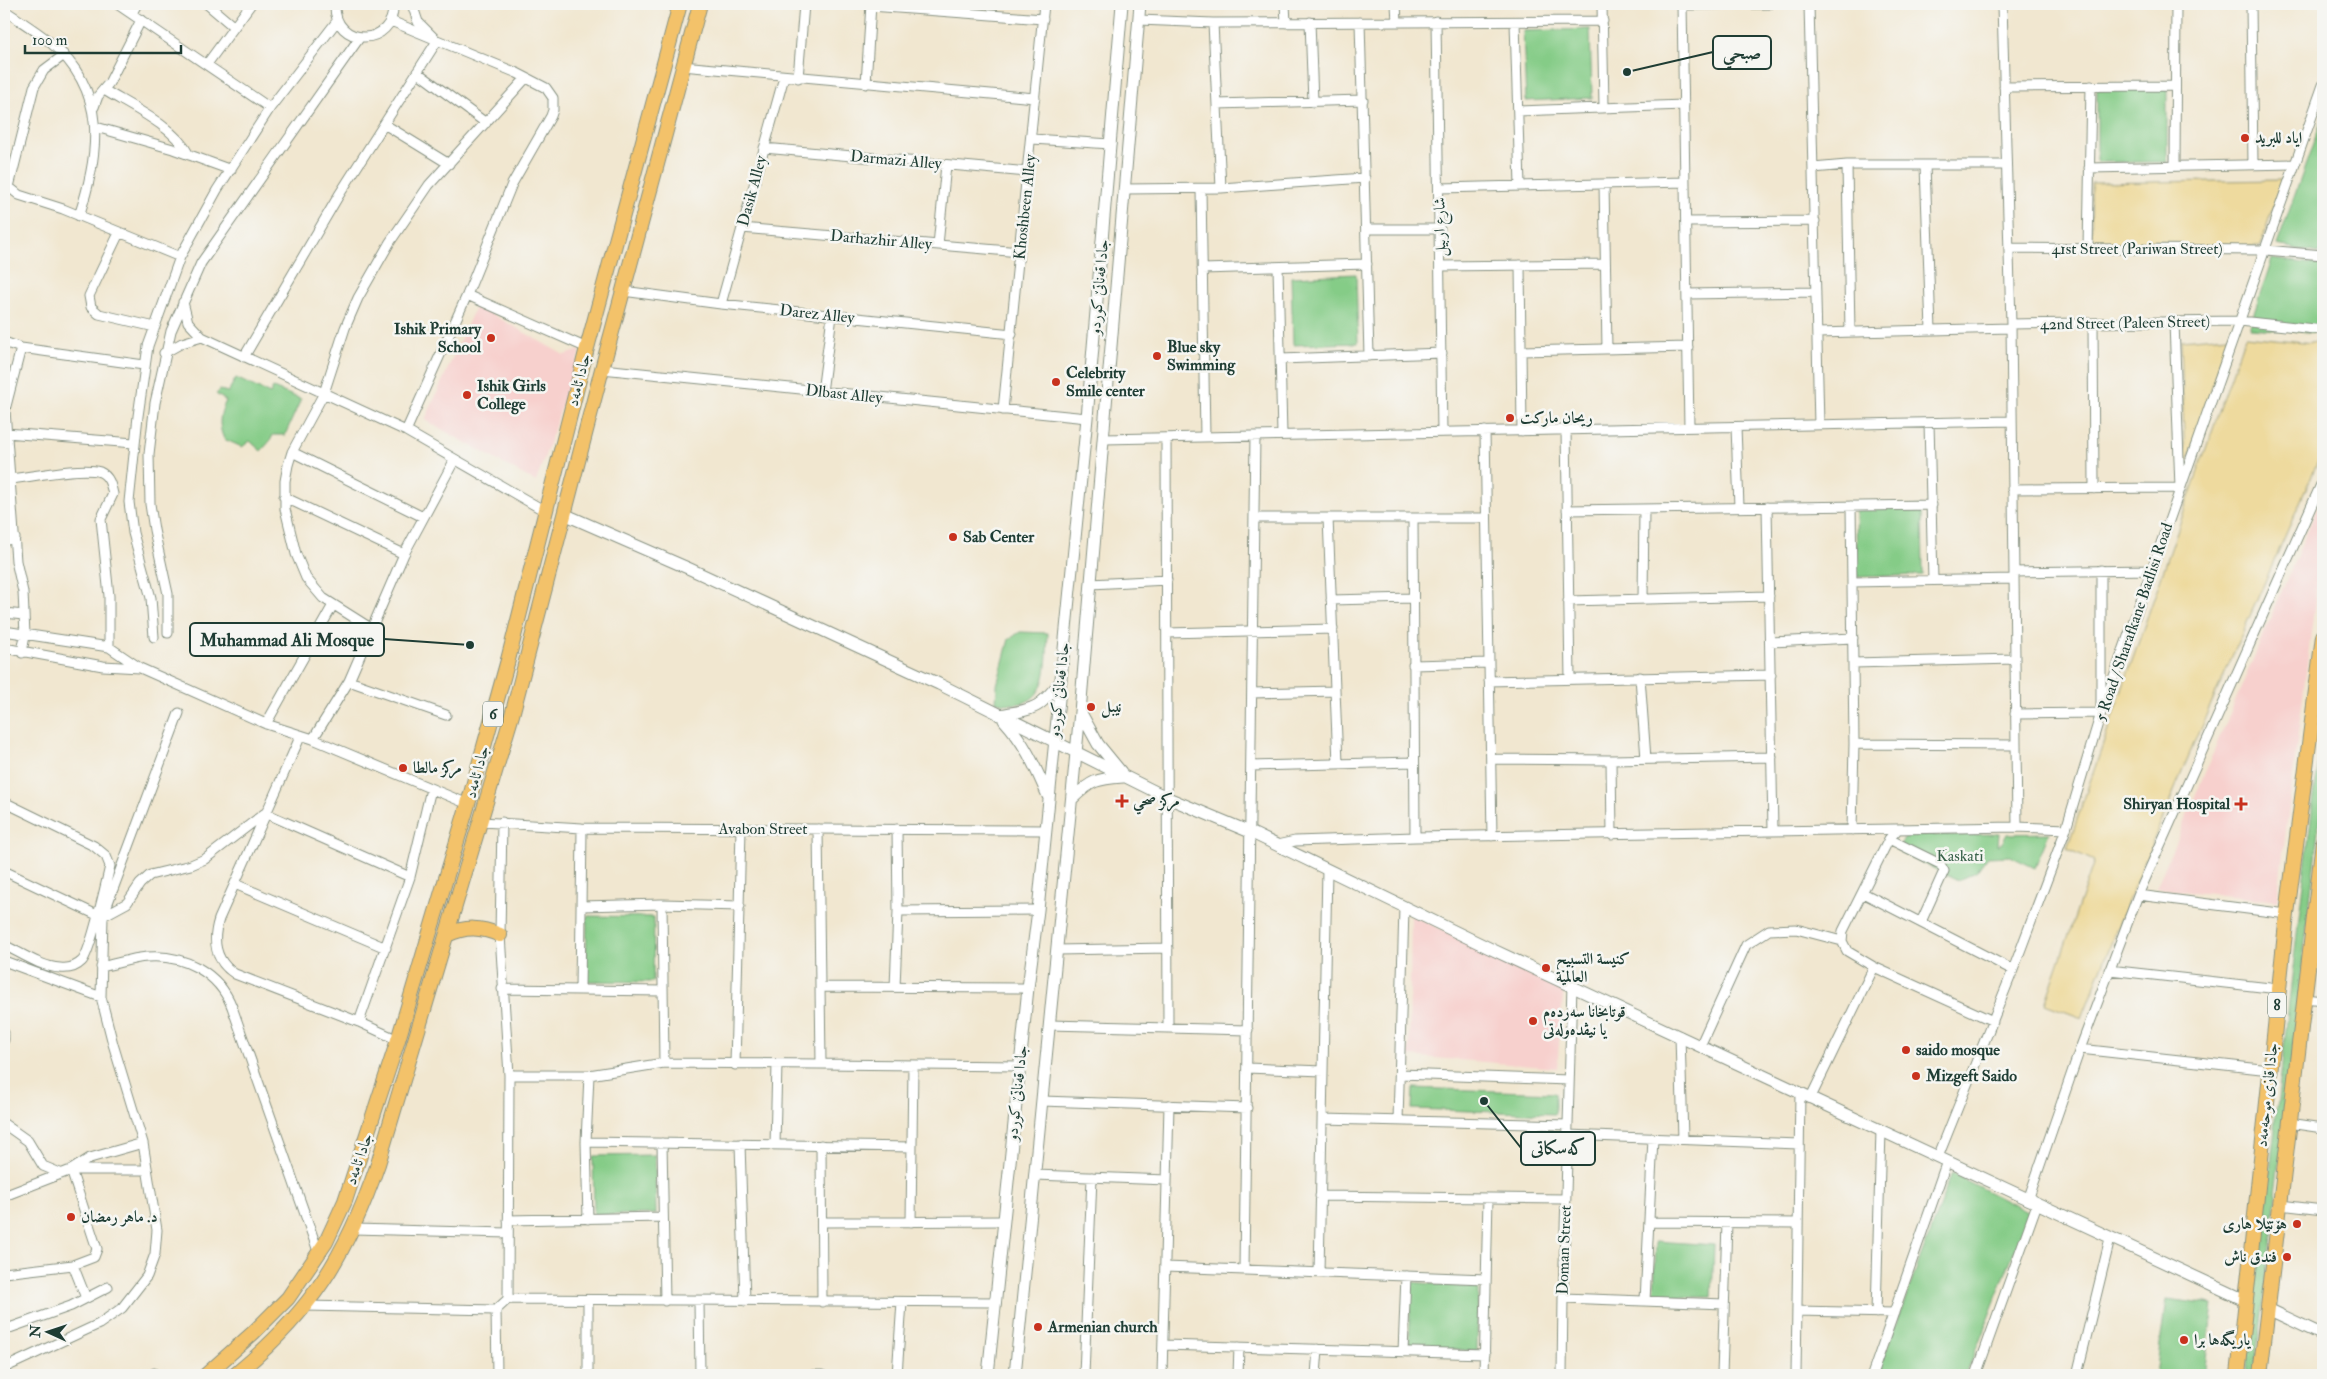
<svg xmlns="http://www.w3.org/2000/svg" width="2327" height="1379" viewBox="0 0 2327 1379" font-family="'IM FELL Double Pica',Amiri,serif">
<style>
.built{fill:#f7d0cd}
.green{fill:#85cc87;stroke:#52845e}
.sand{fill:#eeda9e;stroke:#868c69}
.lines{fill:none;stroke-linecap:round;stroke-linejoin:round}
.pedestrian-casing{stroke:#889282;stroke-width:9}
.minor-casing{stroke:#889282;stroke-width:11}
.tertiary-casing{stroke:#889282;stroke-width:13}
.primary-casing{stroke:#889282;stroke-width:16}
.pedestrian{stroke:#fff;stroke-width:7}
.minor{stroke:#fff;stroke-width:9}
.tertiary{stroke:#fff;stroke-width:11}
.primary{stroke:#f3c26a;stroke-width:14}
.poi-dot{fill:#c8321e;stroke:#f6f6f2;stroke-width:2}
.labels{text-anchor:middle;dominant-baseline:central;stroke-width:5;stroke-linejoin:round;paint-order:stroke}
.shield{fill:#f6f6f2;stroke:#60746d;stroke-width:1}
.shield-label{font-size:15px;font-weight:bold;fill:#1f3d34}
.poi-label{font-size:16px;font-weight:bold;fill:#1f3d34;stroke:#f6f6f2;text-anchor:start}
.street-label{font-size:16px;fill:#1f3d34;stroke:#f6f6f2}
.park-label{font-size:16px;fill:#386149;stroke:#f6f6f2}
.leader{fill:none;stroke:#1f3d34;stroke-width:2}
.callout-dot{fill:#1f3d34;stroke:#f6f6f2;stroke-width:2}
.callout{fill:#f6f6f2;stroke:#1f3d34;stroke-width:2}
.callout-label{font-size:18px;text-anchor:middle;font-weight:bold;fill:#1f3d34}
</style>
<rect width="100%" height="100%" fill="#f6f6f2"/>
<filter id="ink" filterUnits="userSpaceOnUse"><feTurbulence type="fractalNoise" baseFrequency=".02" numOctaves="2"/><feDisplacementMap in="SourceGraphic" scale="10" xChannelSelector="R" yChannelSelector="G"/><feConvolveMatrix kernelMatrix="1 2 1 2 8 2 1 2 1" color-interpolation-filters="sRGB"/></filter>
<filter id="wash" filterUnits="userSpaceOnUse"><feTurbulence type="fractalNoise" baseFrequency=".0096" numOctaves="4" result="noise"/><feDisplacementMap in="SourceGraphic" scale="20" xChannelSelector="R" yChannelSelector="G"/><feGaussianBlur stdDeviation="1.12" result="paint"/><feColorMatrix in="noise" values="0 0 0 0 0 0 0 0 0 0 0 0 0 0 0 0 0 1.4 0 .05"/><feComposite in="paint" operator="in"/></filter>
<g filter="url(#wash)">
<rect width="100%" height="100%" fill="#f1e7d0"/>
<path class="built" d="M476 305 564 355 581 350 536 482 425 420Z
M2323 494V538L2277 901 2156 888Z
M1411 915 1564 987 1557 1068 1409 1056Z"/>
<path class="green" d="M1590 29 1592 98 1526 101 1523 31Z
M2097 89H2167V162H2097Z
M2323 116V254L2277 245Z
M2272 259 2323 265V333L2249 328Z
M1356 274 1358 343 1293 345 1291 277Z
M236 378 270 394 273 388 301 399 285 435H273L270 441 261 451 250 441 242 447 224 439C218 426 219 414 226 401L216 394 220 390 228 392Z
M1922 507 1923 575 1857 577 1856 508Z
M1020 632 1048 633C1046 671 1049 714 996 702L997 685 1009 639Z
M2323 729V788L2255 1375H2246C2273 1160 2293 944 2323 729Z
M2049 833 2035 868 2010 856 1987 857 1976 872 1958 880 1897 851 1905 836 1999 834 1998 845 2002 843 2007 834Z
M587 916 654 917 653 982 586 981Z
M1413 1088 1555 1093V1114L1412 1109Z
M655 1155 656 1214 594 1215 593 1156Z
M1952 1173 2029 1213 1966 1375H1877Z
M1656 1241 1714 1245 1712 1297H1654Z
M1411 1282 1478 1288 1477 1351 1409 1347Z
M2166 1299 2213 1305 2204 1375H2156Z"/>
<path class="sand" d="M2282 180 2260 246 2092 249 2091 183Z
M2228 336 2185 470 2181 340Z
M2245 336 2323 344V450L2197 736 2121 918 2082 1018 2045 1004 2094 861 2067 848Z"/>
</g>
<g filter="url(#ink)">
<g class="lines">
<g class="pedestrian-casing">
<path id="pedestrian" d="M154 1372 156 1375"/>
</g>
<g class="minor-casing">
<path id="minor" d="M117 4 270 108
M207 4 234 27
M335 4C333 49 396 47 393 4
M1285 4 1286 23
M1396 4 1397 22
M1602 4 1604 106
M1682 4 1689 427
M1809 4 1819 425
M2002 4 2011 324 2017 827
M2251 4 2253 165
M1682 5 1769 4
M871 6 1043 19
M4 10C20 21 37 31 51 43 108 91 100 153 79 216
M132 13 137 4
M1139 20 1213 23 1603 21
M391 21 517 73 546 88 553 98V110L551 116 512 184 467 295 406 431
M1436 21 1442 432
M1310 22 1313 102
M1360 22 1369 356
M1515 22 1520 186
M1213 23 1221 188
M207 64 251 4
M682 66 1035 98
M417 72 486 123
M798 78 804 4
M866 84 871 4
M2004 87 2175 86
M104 90C132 107 174 126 189 155
M1217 104 1363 100
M94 107 98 96 109 83 141 20
M1518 111 1684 105
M384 124 449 164
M96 127 173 149 231 170
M1032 139 1111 144
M764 148 1028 172
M1847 165 1850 332
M1925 165 1931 330
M2175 166 2176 4
M4 168 9 187 19 195 63 209 180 257
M1813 168 1847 165H2006
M2089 168 2295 164
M1604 184 1607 349
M9 187 34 87 44 70 64 55
M1440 188 1685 182
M1125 189 1221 188 1365 178
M1201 189 1205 437
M1686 222 1815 221
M742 228 1020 252
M1366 229H1440
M119 233 89 296 91 307 99 314 155 327
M938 245 946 165
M2009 248 2266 250 2323 255
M2088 248 2091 86
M1520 265 1522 431
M1441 266 1605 264
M1278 267 1282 435
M1202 269 1367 264
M623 291 721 304 1012 334
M1687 294 1816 292
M467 295 587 348
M183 302 188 322 202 337 406 431 545 511
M721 304 784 77
M2093 323 2094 489
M2011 324 2240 321 2323 330
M1817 333 2010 328
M4 342 21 348 144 365
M21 348 5 410 16 561 23 592 25 635 22 653
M1521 351 1688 347
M164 353 182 343 202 337
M244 357 339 195 437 41 418 22 412 4
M1281 359 1442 353
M602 369 1087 418
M822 392 832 316
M1003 410 1044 4
M1929 423 1933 580
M1736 427 1739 507
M1566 430 1570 679
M1485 431 1492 836
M6 433 134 443
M1166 438 1168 1028
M1104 439 2012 421
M292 452 423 517
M11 479C30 477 84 466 100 472 109 476 111 485 113 494L101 519 109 596V647
M2012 489 2180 488 2174 322
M284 497 404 554
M1851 506 1854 744 1852 830
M1767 507 1773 831
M1567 510 1932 505
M1254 518H1486
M1328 518 1338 763
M1413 518 1415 837
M4 541 15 538
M2014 572 2152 570
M1852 582 2014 579
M1091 584 1167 580
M1643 599 1644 509
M1331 600 1413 598
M1568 601 1769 596
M4 613 24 615
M372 629 323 598 306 578 296 554 285 509V481L288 465 292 452 324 393 345 328 358 298 390 242 429 185 526 78
M4 631 109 647 140 668 266 724 313 739 468 804
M168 633V594L154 530 150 504 149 454 155 403 171 331 201 263 360 37
M1167 633 1333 629
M154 637 151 598 133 533 129 502 138 416 148 346 180 257 217 190 270 108 337 21
M1770 642 1853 638
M4 648 103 666 140 668
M1853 663 2015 659
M1413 665 1489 663
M1640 677 1646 759
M349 681 446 715
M1489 681 1771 675
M1252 693 1335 691
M2015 714 2101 713V570
M266 724 333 605
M301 735 219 919C212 941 215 961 235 974L359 1022 398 1040
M313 739 349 681 404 554 455 459
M1854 744 2016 745
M1491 759 1611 760 1772 757
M1611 760 1612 835
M1251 766 1414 762
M4 802 94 846 106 856 110 866C106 883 91 951 82 961 76 967 68 969 60 968 41 967 21 953 4 945
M481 822 582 828 1045 830
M897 829 898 911 1038 910
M1898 829 1889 839 1843 931 1842 941 1847 951 1874 967 1993 1021
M1889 839 1940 864 1944 871 1921 922
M1277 845 1295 841 1415 837 2017 827 2066 829
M4 871 97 915 103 916 127 903 140 884 150 875 191 865 205 859 265 813 410 877
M235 884 386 948
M1863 893 2013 970
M2138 895 2287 914
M662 904 664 1063
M581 906 662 904 740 906
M2312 936 2323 938
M1057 950 1168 948
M4 961 101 997
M101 967C116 964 132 958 147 957 184 954 219 973 232 1007L319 1254
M2109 970 2279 989
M820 987 1028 988
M895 987 898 911
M502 989 663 991
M580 990 582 828
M2304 998 2323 1000
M359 1022 410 877 431 789
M1050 1025 1248 1030
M4 1033V1040
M1680 1036 1683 1139
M1700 1046 1746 945 1769 930 1796 929 1842 941
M2080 1049 2270 1070
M821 1064 1020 1066
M735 1065 741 829
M1247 1068 1323 1071
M1400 1074 1569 1080
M509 1075H589L664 1063 821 1064 818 829
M1811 1097 1874 967
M1042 1101 1247 1108
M1322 1119 1568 1125
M1398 1121 1404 908
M2289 1123 2323 1128
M4 1124 28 1141 43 1166 60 1173
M1567 1135 1799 1144
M586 1142 912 1147
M662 1143 665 1301
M740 1144 745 1301
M775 1145 777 1064
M821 1145 822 1302
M1938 1157 2013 970 2066 829 2101 713 2323 85
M71 1170H147
M1035 1175 1167 1180
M4 1196 71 1170 90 1158 143 1143
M1320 1196 1565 1199
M2028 1200 2080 1049 2138 895 2323 480
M2280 1205 2323 1210
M588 1219 586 1142 589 1075
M508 1220 663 1217
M822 1222 1004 1221
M911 1222 913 1065
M1649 1222 1798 1223
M354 1229 508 1233
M73 1265 86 1298
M1165 1267 1486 1279
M1244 1270 1255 436
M4 1273 73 1265 94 1257 97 1249 71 1170
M1319 1273 1327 870
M1563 1298 1724 1304
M508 1299 995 1302
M699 1301 700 1375
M1645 1301 1653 1138
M306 1306 496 1310
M1797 1311 1894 1313
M1876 1313 1881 1130
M4 1330 71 1306 108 1287
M1163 1345 1485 1354
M1403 1352 1406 1276
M4 1368 99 1324 122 1308 147 1276 155 1254 157 1230 143 1143 113 1044 101 997 103 916 179 713
M497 1375 496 1310 508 1299 509 1075 500 935 502 822
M588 1375V1301
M813 1375H822
M897 1375 902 1302
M1084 1375 1092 1177
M1162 1375 1169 1105
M1238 1375 1239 1347
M1316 1375 1318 1349
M1484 1375 1488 1198
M1562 1375 1563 1298 1572 985
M1722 1375 1727 1223
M1796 1375 1800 1092
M1872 1375 1947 1161
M1976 1375 2037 1204
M2077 1375 2110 1239"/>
</g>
<g class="tertiary-casing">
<path id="tertiary" d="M564 514 690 569 939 684 1168 798 1250 832 1487 947 2247 1301
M1081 713 1098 744 1121 772
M999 715C1035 709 1038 710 1061 681
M1004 720C1026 744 1035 767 1048 796
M1072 799C1092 780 1096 779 1123 777
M2268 1309 2323 1335
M988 1375 1028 988 1038 910 1087 418 1122 4
M1015 1375 1080 712 1140 4"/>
</g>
<g class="primary-casing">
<path id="primary" d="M447 935C466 926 481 927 500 935
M206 1375 253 1333 288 1298 326 1242 345 1201 398 1040 468 804 508 660 587 348 680 4
M235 1375C311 1312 346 1257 378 1164L512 715 602 369 700 4
M2238 1375 2287 914 2323 636
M2260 1375 2323 841"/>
</g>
<use href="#pedestrian" class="pedestrian"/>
<use href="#minor" class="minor"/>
<use href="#tertiary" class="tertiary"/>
<use href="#primary" class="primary"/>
</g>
</g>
<g class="poi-dot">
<circle cx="2245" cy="138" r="5"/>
<circle cx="491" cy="338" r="5"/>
<circle cx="1157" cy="356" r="5"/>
<circle cx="1056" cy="382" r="5"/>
<circle cx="467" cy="395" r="5"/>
<circle cx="1510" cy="418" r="5"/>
<circle cx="953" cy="537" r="5"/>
<circle cx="1091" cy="707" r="5"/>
<circle cx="403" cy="768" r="5"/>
<path d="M1119.5 793.5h5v5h5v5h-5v5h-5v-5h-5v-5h5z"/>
<path d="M2238.5 796.5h5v5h5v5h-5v5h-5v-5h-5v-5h5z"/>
<circle cx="1546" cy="968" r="5"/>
<circle cx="1533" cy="1021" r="5"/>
<circle cx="1906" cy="1050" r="5"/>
<circle cx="1916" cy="1076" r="5"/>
<circle cx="71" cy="1217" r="5"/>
<circle cx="2297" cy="1224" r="5"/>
<circle cx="2287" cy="1257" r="5"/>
<circle cx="1038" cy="1327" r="5"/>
<circle cx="2184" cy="1340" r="5"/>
</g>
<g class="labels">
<g class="shield">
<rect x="483" y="701.5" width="20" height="25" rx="4"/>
<rect x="2268" y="992.5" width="18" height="25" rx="4"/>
</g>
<g class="shield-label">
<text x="493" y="714">6</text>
<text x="2277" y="1005">8</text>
</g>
<g class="poi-label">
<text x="2255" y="138">اياد للبريد</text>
<text x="481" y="329" text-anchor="end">Ishik Primary<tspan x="481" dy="18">School</tspan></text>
<text x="1167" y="347">Blue sky<tspan x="1167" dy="18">Swimming</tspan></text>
<text x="1066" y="373">Celebrity<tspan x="1066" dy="18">Smile center</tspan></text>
<text x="477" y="386">Ishik Girls<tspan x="477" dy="18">College</tspan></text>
<text x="1520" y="418">ريحان ماركت</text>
<text x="963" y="537">Sab Center</text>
<text x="1101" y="707">نيبل</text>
<text x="413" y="768">مركز مالطا</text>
<text x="1133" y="801">مركز صحي</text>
<text x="2230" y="804" text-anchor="end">Shiryan Hospital</text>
<text x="1556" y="959">كنيسة التسبيح<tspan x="1556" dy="18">العالمية</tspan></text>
<text x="1543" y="1012">قوتابخانا سەردەم<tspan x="1543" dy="18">یا نیڤدەولەتی</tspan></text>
<text x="1916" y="1050">saido mosque</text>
<text x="1926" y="1076">Mizgeft Saido</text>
<text x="81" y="1217">د. ماهر رمضان</text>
<text x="2287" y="1224" text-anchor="end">هۆتێلا هاری</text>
<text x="2277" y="1257" text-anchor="end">فندق ناش</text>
<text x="1048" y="1327">Armenian church</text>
<text x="2194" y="1340">یاریگەها برا</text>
</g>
<g class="street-label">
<text transform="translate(896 160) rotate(5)">Darmazi Alley</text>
<text transform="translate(752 191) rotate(-75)">Dasik Alley</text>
<text transform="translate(1025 207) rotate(-84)">Khoshbeen Alley</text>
<text transform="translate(1440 227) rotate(-91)">شارع اربيل</text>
<text transform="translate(881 240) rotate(5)">Darhazhir Alley</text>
<text x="2137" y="249">41st Street (Pariwan Street)</text>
<text transform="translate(1099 287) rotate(-85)">جادا قەناتێ کوردو</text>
<text transform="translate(817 314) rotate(6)">Darez Alley</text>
<text transform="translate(2125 323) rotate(-1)">42nd Street (Paleen Street)</text>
<text transform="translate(579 380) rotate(-76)">جادا ئامەد</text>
<text transform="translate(844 394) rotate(6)">Dlbast Alley</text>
<text transform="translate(2134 622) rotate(-71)">5 Road / Sharafkane Badlisi Road</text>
<text transform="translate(1059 690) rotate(-84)">جادا قەناتێ کوردو</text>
<text transform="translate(477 772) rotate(-75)">جادا ئامەد</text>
<text x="763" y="829">Avabon Street</text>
<text transform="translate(1017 1093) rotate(-84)">جادا قەناتێ کوردو</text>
<text transform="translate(2267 1095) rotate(-84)">جادا قازی موحەمەد</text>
<text transform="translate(359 1159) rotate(-71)">جادا ئامەد</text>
<text transform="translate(1564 1250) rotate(-88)">Doman Street</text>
</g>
<g class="park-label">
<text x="1960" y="856">Kaskati</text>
</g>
</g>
<path class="leader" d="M1627 72L1713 52M470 645L384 639M1484 1101L1521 1148"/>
<g class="callout-dot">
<circle cx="1627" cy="72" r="5"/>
<circle cx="470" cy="645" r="5"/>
<circle cx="1484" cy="1101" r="5"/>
</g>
<g class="callout">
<rect x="1713" y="36" width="58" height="33" rx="5"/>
<rect x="190" y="623" width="194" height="33" rx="5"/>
<rect x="1521" y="1132" width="74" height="33" rx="5"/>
</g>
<g class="callout-label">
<text x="1742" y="59">صبحي</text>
<text x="287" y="646">Muhammad Ali Mosque</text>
<text x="1558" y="1154">کەسکاتی</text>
</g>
<rect width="2327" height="1379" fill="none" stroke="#f6f6f2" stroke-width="20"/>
<g transform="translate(48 1332) rotate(273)" stroke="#f6f6f2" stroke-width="4" paint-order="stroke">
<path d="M0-4L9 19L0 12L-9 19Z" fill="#1f3d34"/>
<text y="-8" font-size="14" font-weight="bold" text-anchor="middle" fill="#1f3d34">N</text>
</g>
<path d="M25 45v8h156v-8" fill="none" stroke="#1f3d34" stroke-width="2.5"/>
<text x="32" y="45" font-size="15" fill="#1f3d34" stroke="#f6f6f2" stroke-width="4" paint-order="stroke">100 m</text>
</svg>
